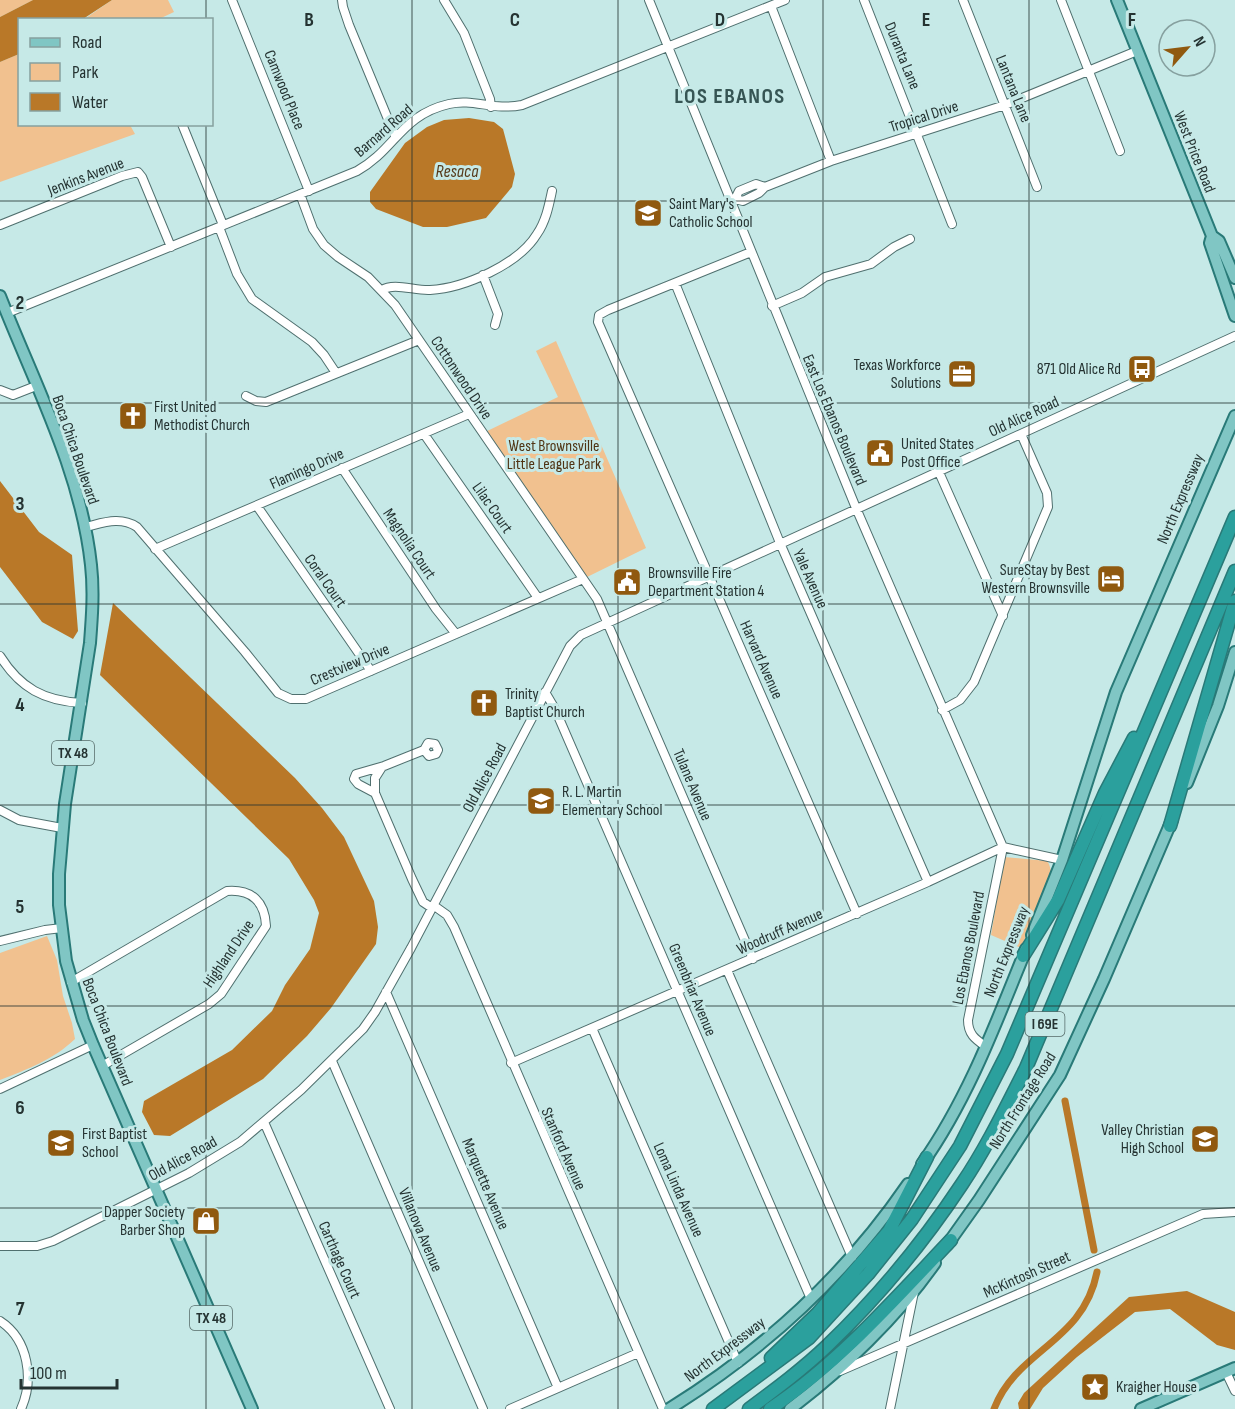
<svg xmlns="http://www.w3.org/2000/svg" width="1235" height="1409" viewBox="0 0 1235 1409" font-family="'Sofia Sans Condensed',sans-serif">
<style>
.green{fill:#f1c18f}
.water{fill:#b97828}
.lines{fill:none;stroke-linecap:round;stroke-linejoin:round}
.canal{stroke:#b97828;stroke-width:7}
.minor-casing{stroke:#50706f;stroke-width:10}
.major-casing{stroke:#297a78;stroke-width:14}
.highway-casing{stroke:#297a78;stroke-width:15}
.minor{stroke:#fff;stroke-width:8}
.major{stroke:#80c6c4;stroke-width:10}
.highway{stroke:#2ba09d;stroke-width:12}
.grid{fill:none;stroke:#253332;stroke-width:1.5;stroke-opacity:0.55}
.labels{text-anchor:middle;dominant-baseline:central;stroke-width:6;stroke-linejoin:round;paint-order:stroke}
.shield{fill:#c6e9e7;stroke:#556a68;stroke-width:1.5}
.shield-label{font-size:15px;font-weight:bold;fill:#253332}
.street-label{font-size:16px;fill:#253332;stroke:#c6e9e7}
.poi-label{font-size:16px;fill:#253332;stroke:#c6e9e7;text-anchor:start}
.park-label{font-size:16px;fill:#503414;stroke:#c6e9e7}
.water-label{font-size:18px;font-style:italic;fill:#573b1b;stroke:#c6e9e7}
.district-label{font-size:22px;font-weight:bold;letter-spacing:1.5px;fill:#365554;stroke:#c6e9e7}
.grid-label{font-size:20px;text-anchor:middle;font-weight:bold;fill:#253332;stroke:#c6e9e7;stroke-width:6;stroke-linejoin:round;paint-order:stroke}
</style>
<rect width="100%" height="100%" fill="#c6e9e7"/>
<path class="green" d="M0 0H33L0 17Z
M112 0H168L174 12 159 19 83 20Z
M19 54 20 124 130 125 135 134 0 182V62Z
M556 341 646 548 583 579 483 433 558 397 536 351Z
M1004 857 1047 861 1049 864 1052 874 1021 948 991 935Z
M47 936 57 960 63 996 72 1023 75 1039C53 1060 28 1069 0 1080V953Z"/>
<path class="water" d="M33 0H112L83 19 20 20 19 54 0 62V17Z
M469 118 494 122 503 129 515 174 512 187 486 218 447 227H423L376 209 370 202V192L405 143 427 127 444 120Z
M0 481 39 532 72 555 78 631 73 639 42 622 0 567Z
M113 603 295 778 322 808 344 837 374 901 378 927 376 944 331 1008 307 1036 263 1079 170 1136 154 1135 142 1112 144 1101 232 1050 272 1011 285 985 310 949 319 913 314 900 289 859 100 675Z
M1187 1291 1235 1312V1350L1217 1345 1170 1309 1135 1312 1077 1357 1043 1388 1030 1409H1019L1018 1403 1024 1393 1129 1297Z"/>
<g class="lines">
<path class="canal" d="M1065 1101 1094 1250
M994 1409C1017 1349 1083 1343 1097 1272"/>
<g class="minor-casing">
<path id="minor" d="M232 0 309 191
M342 0 343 7 349 25 395 136
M444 0 464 33 490 99 491 107
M649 0 856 508 1003 847
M864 0 952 224
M963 0 1037 187
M1061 0 1120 151
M771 6 831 161
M182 124 223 225
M300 194 313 229 324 245 338 257 368 277 395 305 597 599 753 959
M735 199 739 191 756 184 765 187
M730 201 735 199 743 201 759 193 765 187 831 161 1005 105 1137 51
M0 225 122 176 138 172 142 177 171 247
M219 227 237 274 252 299 312 342 324 355 336 373
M751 252 608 310 599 315 598 322 857 914
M483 275 498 314 495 325
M675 283 780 543 928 882
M382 290C394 282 415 291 430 290 465 288 519 264 537 234 546 221 549 205 552 191
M772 306 802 293 825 277 871 264 894 247 910 239
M7 313 357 171C395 150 401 115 449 104 473 98 494 111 522 105L785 0
M0 390 13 395 36 386
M246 396 256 401 266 402 419 340
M424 434 538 598
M342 468 436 609 456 634
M938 470 1003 616
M257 506 371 671
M85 527C103 523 120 516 137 527L245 652 278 693 291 699H306L583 579
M155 549 469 414
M0 656C20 688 44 701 82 703
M545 692 555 709 811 1299
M942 710 960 700 974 682 1048 507 1047 493 1021 434
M424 750 429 756 436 754 438 750 435 744 428 743 424 750 384 766 356 774 354 779 358 784 375 793 412 879 423 902 432 908
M375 793V778L382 767
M0 810 19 820 62 828
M433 905 447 915 454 927 663 1409
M0 941 45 930 62 928
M727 970 852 1257
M71 982 227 891C252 889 265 902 266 926L221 994 209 1004 102 1066
M386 992 558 1388
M592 1028 738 1363
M985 1046C975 1039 968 1034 968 1020L1003 847
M332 1061 483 1409
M511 1063 928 882 1003 847 1062 860
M0 1089 93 1045
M264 1122 390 1409
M0 1246H37L53 1241 189 1173 240 1142 301 1090 363 1029 375 1012 411 948 570 646 581 635 1235 336
M0 1321C29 1340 34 1380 21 1409
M840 1371 1203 1214 1235 1212
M1226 1372 1235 1391
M510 1409 638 1353
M890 1409 914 1292"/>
</g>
<g class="major-casing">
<path id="major" d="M1117 0 1212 236 1210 243 1235 316
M1212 236 1219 241 1235 278
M0 296C34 383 81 471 91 565 94 591 92 617 90 643L65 804 59 874V905L66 961 83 1020 93 1045 252 1409
M1187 783 1218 706 1235 652
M1032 935 1062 860 1116 692 1235 416
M922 1164C968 1099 996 1023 1026 949
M947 1245 979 1200 1060 1075 1104 979 1172 820
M669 1409C764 1350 845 1276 908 1184
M790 1409C842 1370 898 1316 935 1263
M1141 1409 1235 1368"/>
</g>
<g class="highway-casing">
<path id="highway" d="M1170 826 1235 601
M1023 956 1058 900 1105 793 1134 738
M771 1358 818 1313 889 1231 927 1157
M713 1409 809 1338 842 1302 868 1274 912 1219 960 1146 1007 1054 1235 517
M749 1409C776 1389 803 1369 827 1346 878 1297 923 1243 962 1184 987 1147 1006 1107 1026 1068L1235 571
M770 1409C839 1363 894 1300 951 1240"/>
</g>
<use href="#minor" class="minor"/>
<use href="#major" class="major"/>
<use href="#highway" class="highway"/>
</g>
<path class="grid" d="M206 0V20M412 0V1409M618 0V1409M823 0V1409M1029 0V1409M206 124V1409M0 201H1235M0 403H1235M0 604H1235M0 805H1235M0 1006H1235M0 1208H1235"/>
<defs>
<g id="school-square" transform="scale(1.5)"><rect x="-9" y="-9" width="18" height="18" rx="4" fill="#90590f" stroke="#c6e9e7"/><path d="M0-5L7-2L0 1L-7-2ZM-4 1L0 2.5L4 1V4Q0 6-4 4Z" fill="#fff"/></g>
<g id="bus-square" transform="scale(1.5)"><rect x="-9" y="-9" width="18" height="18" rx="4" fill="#90590f" stroke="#c6e9e7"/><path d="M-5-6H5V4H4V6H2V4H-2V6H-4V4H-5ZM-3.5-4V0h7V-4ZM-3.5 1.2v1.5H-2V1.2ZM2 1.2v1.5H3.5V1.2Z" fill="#fff"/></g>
<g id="office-square" transform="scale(1.5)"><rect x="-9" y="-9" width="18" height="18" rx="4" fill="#90590f" stroke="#c6e9e7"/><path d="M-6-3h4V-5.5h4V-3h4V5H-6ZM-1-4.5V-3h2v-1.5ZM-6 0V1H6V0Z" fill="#fff"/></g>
<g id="church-square" transform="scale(1.5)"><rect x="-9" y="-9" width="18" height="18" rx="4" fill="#90590f" stroke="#c6e9e7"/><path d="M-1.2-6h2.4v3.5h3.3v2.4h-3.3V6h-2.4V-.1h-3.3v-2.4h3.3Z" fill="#fff"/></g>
<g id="civic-square" transform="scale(1.5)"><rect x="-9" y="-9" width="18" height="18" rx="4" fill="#90590f" stroke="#c6e9e7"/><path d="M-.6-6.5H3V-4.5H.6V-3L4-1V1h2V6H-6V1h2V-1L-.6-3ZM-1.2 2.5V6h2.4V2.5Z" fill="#fff"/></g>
<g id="hotel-square" transform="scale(1.5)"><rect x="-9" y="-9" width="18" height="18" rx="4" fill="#90590f" stroke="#c6e9e7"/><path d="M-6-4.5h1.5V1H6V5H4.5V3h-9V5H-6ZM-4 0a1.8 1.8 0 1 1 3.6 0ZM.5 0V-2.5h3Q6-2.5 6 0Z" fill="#fff"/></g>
<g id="shop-square" transform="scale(1.5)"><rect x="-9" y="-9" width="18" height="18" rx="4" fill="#90590f" stroke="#c6e9e7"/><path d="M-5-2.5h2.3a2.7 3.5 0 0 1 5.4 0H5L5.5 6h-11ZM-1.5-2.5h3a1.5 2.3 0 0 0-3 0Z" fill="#fff"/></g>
<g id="sight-square" transform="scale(1.5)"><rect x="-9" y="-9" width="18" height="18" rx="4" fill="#90590f" stroke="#c6e9e7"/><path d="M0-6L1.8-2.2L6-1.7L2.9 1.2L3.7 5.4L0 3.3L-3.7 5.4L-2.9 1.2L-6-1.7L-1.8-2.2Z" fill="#fff"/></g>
</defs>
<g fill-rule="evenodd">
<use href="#school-square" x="648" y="213"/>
<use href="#bus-square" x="1142" y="369"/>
<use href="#office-square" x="962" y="374"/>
<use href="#church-square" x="133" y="416"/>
<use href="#civic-square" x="880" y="453"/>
<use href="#hotel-square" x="1111" y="579"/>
<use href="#civic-square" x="627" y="582"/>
<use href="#church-square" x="484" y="703"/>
<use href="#school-square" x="541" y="801"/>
<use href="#school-square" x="1205" y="1139"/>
<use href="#school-square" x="61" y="1143"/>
<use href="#shop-square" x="206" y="1221"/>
<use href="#sight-square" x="1095" y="1387"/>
</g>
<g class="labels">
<g class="shield">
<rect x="52" y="741" width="42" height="24" rx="4.5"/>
<rect x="1025.5" y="1012" width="39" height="24" rx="4.5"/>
<rect x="190" y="1306" width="42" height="24" rx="4.5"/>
</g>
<g class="shield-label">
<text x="73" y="753">TX 48</text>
<text x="1045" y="1024">I 69E</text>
<text x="211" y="1318">TX 48</text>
</g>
<g class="street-label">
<text transform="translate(902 56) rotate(68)">Duranta Lane</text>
<text transform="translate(1013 89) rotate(68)">Lantana Lane</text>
<text transform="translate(284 90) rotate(68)">Camwood Place</text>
<text transform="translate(924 117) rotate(-18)">Tropical Drive</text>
<text transform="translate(384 131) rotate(-41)">Barnard Road</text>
<text transform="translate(1194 152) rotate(68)">West Price Road</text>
<text transform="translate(86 177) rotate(-21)">Jenkins Avenue</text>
<text transform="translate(461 378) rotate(56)">Cottonwood Drive</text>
<text transform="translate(1024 417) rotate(-25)">Old Alice Road</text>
<text transform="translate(834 420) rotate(67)">East Los Ebanos Boulevard</text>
<text transform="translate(75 450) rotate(71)">Boca Chica Boulevard</text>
<text transform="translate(307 469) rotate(-24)">Flamingo Drive</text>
<text transform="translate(1181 499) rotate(-67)">North Expressway</text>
<text transform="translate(492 508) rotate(55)">Lilac Court</text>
<text transform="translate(409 544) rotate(56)">Magnolia Court</text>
<text transform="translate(810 579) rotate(66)">Yale Avenue</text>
<text transform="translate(325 581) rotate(55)">Coral Court</text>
<text transform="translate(761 660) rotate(66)">Harvard Avenue</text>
<text transform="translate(350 665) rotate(-23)">Crestview Drive</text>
<text transform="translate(485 778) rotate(-62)">Old Alice Road</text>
<text transform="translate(692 785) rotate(67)">Tulane Avenue</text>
<text transform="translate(780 932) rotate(-24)">Woodruff Avenue</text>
<text transform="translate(969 948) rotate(-79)">Los Ebanos Boulevard</text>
<text transform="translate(1007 952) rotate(-68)">North Expressway</text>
<text transform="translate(229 954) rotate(-56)">Highland Drive</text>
<text transform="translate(692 990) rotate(67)">Greenbriar Avenue</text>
<text transform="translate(107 1032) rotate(69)">Boca Chica Boulevard</text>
<text transform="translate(1023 1101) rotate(-58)">North Frontage Road</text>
<text transform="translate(563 1149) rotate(66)">Stanford Avenue</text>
<text transform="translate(183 1159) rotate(-29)">Old Alice Road</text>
<text transform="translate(485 1184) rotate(67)">Marquette Avenue</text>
<text transform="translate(678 1190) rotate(66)">Loma Linda Avenue</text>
<text transform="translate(420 1230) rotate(67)">Villanova Avenue</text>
<text transform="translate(339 1260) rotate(66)">Carthage Court</text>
<text transform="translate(1027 1275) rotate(-24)">McKintosh Street</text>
<text transform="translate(725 1350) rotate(-37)">North Expressway</text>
</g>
<g class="poi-label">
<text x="669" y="204">Saint Mary's<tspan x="669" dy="18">Catholic School</tspan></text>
<text x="941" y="365" text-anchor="end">Texas Workforce<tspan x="941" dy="18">Solutions</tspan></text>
<text x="1121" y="369" text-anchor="end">871 Old Alice Rd</text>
<text x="154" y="407">First United<tspan x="154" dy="18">Methodist Church</tspan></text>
<text x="901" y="444">United States<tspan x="901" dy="18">Post Office</tspan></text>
<text x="1090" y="570" text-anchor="end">SureStay by Best<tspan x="1090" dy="18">Western Brownsville</tspan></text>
<text x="648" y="573">Brownsville Fire<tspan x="648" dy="18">Department Station 4</tspan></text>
<text x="505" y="694">Trinity<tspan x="505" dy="18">Baptist Church</tspan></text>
<text x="562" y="792">R. L. Martin<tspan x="562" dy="18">Elementary School</tspan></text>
<text x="1184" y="1130" text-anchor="end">Valley Christian<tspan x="1184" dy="18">High School</tspan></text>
<text x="82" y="1134">First Baptist<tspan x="82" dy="18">School</tspan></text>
<text x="185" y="1212" text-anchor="end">Dapper Society<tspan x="185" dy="18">Barber Shop</tspan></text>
<text x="1116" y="1387">Kraigher House</text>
</g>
<g class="park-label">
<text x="554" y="446">West Brownsville<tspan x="554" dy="18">Little League Park</tspan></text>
</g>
<g class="water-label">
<text x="457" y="171">Resaca</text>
</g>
<g class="district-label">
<text x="730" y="96">LOS EBANOS</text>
</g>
</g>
<g class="grid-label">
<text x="309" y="26">B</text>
<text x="515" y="26">C</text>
<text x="720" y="26">D</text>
<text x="926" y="26">E</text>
<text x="1132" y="26">F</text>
<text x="20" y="309">2</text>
<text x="20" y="510">3</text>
<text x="20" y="711">4</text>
<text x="20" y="913">5</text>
<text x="20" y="1114">6</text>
<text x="20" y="1315">7</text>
</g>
<rect x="18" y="18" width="195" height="108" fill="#c6e9e7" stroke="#86a09f" stroke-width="1.5"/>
<rect x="30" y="38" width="30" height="9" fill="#80c6c4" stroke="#86a09f" stroke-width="1.5"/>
<text x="72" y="48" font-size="18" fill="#253332">Road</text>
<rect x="30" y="63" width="30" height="18" fill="#f1c18f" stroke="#86a09f" stroke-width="1.5"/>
<text x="72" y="78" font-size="18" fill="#253332">Park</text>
<rect x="30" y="93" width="30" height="18" fill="#b97828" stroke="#86a09f" stroke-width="1.5"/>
<text x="72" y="108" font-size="18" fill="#253332">Water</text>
<g transform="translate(1187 48) rotate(62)"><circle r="28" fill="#c6e9e7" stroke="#86a09f" stroke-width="1.5"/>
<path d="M0-4.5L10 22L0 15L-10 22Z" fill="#90590f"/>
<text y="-9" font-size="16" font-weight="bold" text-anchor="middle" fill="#253332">N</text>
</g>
<path d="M21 1379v9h96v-9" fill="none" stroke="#253332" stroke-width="3"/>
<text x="30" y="1379" font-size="18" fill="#253332" stroke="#c6e9e7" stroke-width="4.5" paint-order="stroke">100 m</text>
</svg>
